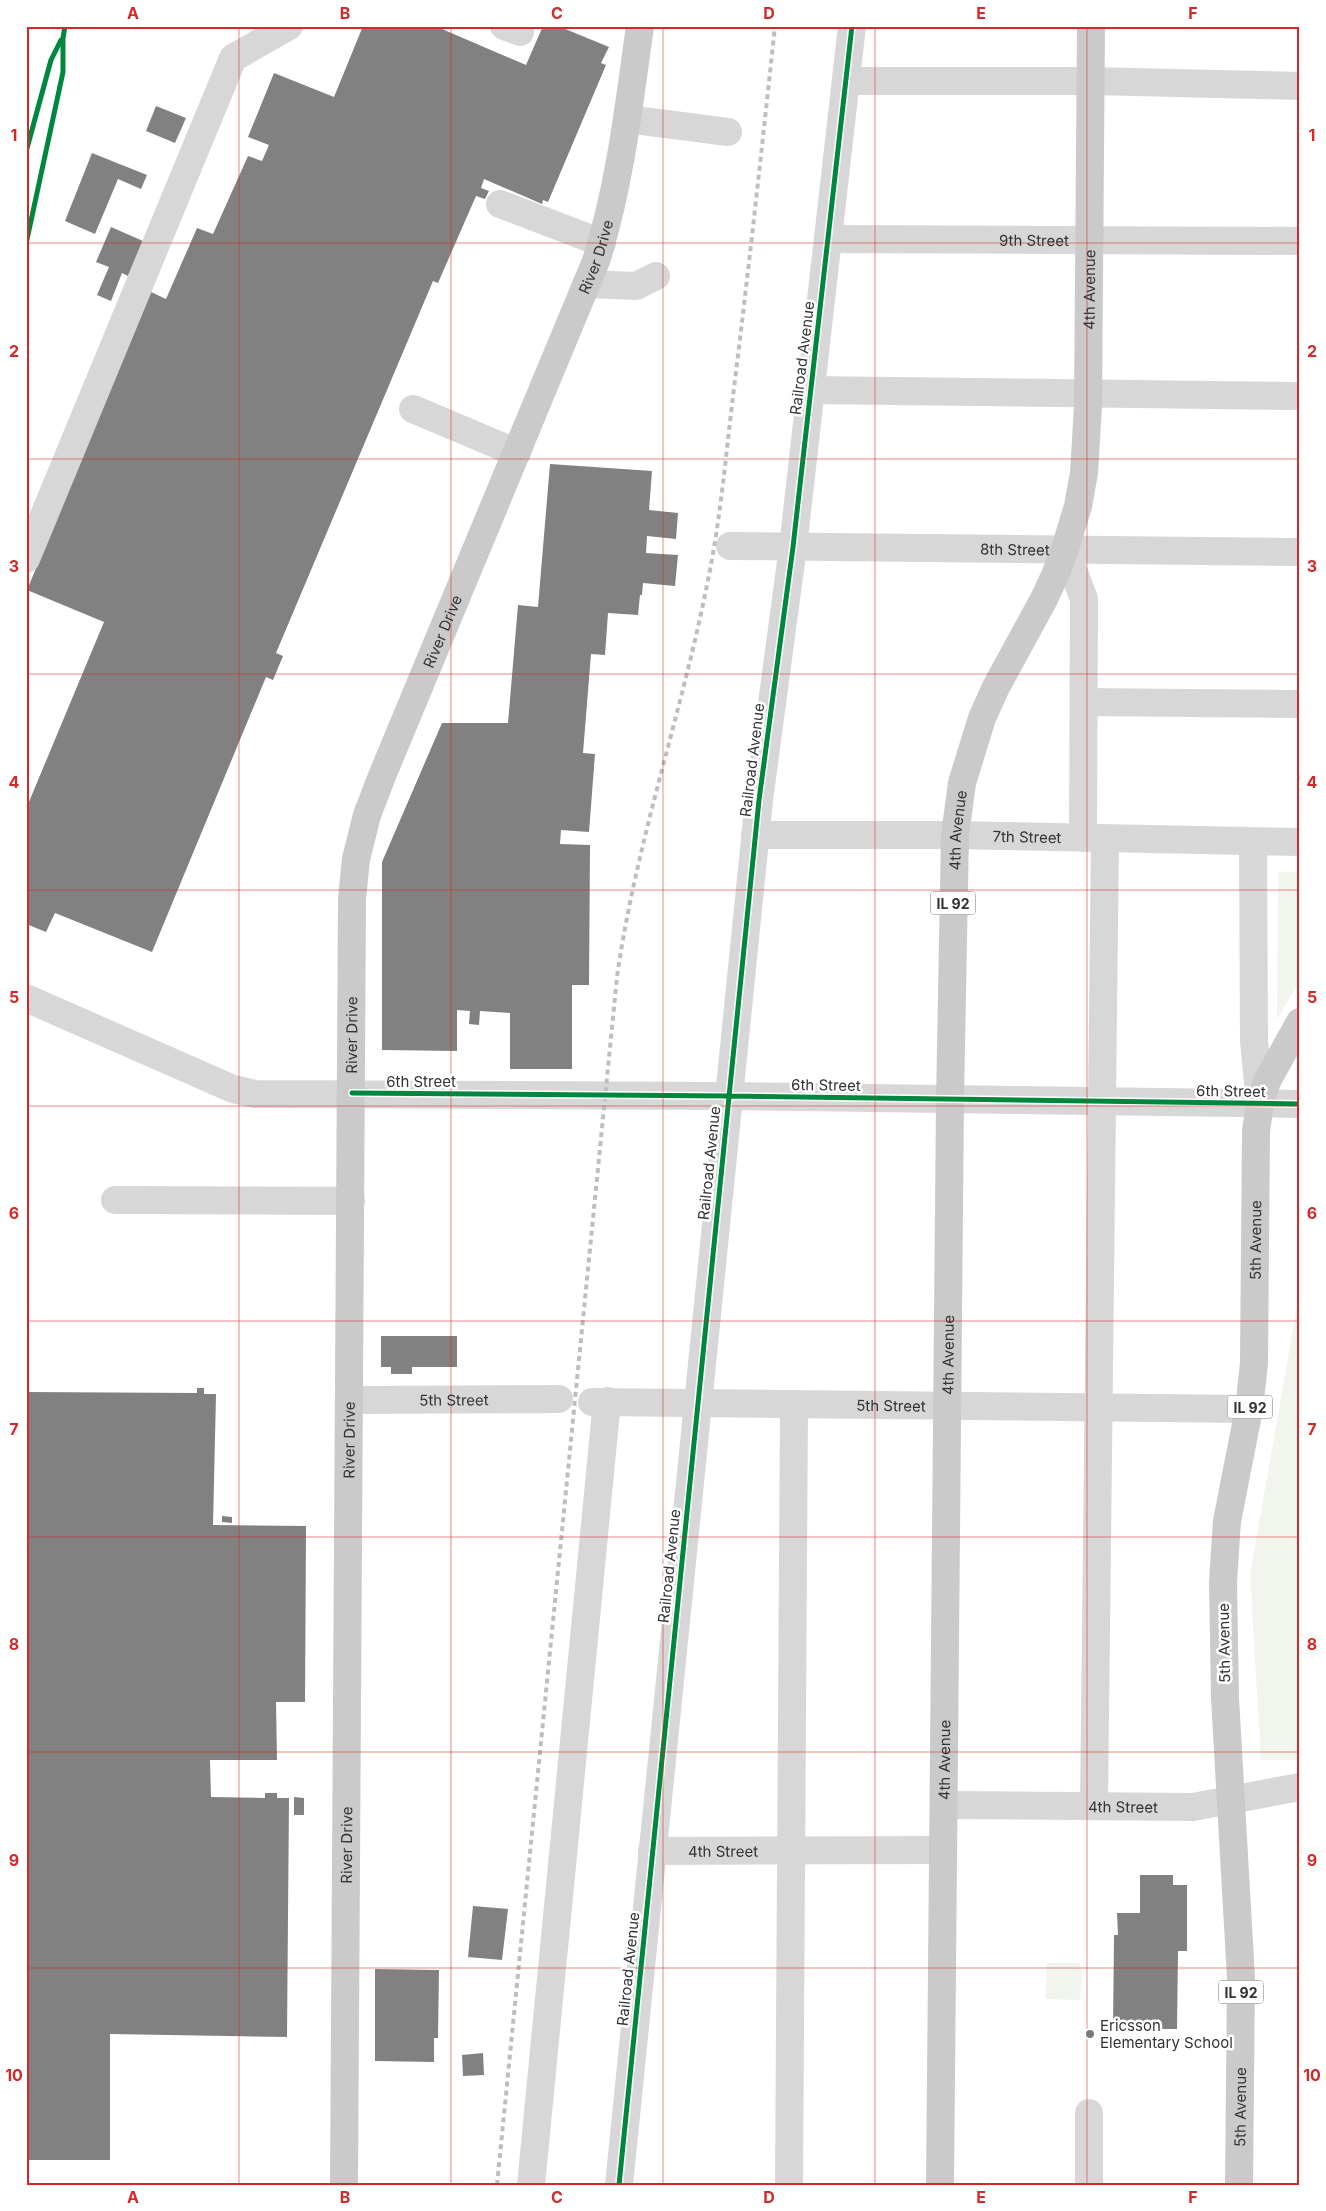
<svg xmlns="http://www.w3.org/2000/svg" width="1326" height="2211" viewBox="0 0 1326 2211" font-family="Inter,sans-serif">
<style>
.green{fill:#f1f5ed}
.building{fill:#818181}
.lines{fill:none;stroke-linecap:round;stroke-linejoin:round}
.minor{stroke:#d7d7d7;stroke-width:28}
.major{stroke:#cacaca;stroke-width:28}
.rail{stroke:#bebebe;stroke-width:4;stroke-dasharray:5 4;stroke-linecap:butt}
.cycleway-casing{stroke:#fff;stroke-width:8}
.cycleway{stroke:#00873e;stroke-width:5}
.grid{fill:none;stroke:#d62828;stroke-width:1;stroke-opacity:0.55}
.poi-dot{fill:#7a7a7a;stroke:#fff;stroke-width:2}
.labels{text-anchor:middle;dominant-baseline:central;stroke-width:5;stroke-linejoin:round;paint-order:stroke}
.shield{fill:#fff;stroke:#707070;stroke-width:1}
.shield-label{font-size:14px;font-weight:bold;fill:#333}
.street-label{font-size:15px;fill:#333;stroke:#fff}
.poi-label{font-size:15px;fill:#333;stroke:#fff;text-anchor:start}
.neatline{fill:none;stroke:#d62828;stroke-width:2}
.grid-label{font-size:16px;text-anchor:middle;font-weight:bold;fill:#d62828}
</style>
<rect width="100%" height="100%" fill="#fff"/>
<path class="green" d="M1278 872H1300V980L1277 1019Z
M1300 1289V1760H1261L1250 1575Z
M1047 1963H1079L1082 1970 1080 2000 1045 1999Z"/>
<path class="building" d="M363 26H435L526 65 543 26H558L609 47 601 63 606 65 548 202 543 200 542 204 484 179 481 188 489 191 485 199 476 196 438 283 433 281 276 653 283 656 273 680 266 677 152 952 55 913 46 932 26 924V809L104 622 27 590 151 292 166 299 197 228 213 234 248 156 262 161 269 145 248 137 274 73 334 97Z
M156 106 186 118 175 143 146 131Z
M92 153 147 175 141 189 118 179 95 234 65 221Z
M111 227 143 241 128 276 122 273 111 301 97 295 109 267 96 262Z
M550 464 652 471 649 510 678 513 676 539 647 536 646 553 678 555 675 586 643 583 642 595H640L638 615 608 613 605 655 591 654 583 753 595 754 589 832 561 830 560 844 590 845 589 985H572V1069H510V1013L480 1011 479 1025 469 1024 470 1011 457 1010V1051L382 1050V862L442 723H508L518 605 538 607Z
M381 1336H457V1367H412V1374H391V1367H381Z
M197 1388H204V1394H216L213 1525 306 1526 305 1702H276L277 1760H210L211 1797 265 1798V1793H277V1798H289L287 2037 110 2034V2160H26V1392L197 1393Z
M222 1516 232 1517V1523L222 1522Z
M294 1797 304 1798V1815H294Z
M1140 1875H1173V1885H1187V1951H1178L1177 2029H1113L1114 1935H1118L1117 1913H1140Z
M473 1906 508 1909 502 1960 468 1957Z
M375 1969 439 1970 438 2038H434V2062L375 2061Z
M483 2053 484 2075 463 2076 462 2055Z"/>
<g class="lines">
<g class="minor">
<path d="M504 26 520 32"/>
<path d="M846 81H1091L1300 86"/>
<path d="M627 119 728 132"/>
<path d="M500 204 602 243"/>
<path id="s1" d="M829 239 1300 241"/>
<path d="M588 284 636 286 656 276"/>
<path d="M811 390 1300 396"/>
<path d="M413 409 517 453"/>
<path id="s2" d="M730 546 1300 552"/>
<path d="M1065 549 1084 599 1083 838"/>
<path d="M26 559 233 58 289 26"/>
<path d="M1085 702 1300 704"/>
<path id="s3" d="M755 835H955L1300 842"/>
<path d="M1253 842 1254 1041 1260 1103"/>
<path d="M26 998 233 1089 255 1094 728 1096 1300 1104"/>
<path d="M115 1200 351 1201"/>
<path id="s4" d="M349 1400 559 1399"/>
<path id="s5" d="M592 1402 1249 1409"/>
<path id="s6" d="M944 1805 1193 1807 1300 1787"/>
<path d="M1094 1806 1105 839"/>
<path id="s7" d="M652 1851 943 1850"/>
<path d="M1089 2113V2185"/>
<path d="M531 2185 607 1401"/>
<path d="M619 2185 759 800 793 547 852 26"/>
<path d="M789 2185 794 1404"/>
</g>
<g class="major">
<path id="s8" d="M344 2185 352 899 356 859 367 815 382 776 596 261C620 185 629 105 640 26"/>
<path id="s9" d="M940 2185 950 1100 955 835 962 783 982 718 996 687 1044 599 1056 573 1065 549 1078 506 1084 473 1088 406 1091 26"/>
<path id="s10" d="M1239 2185 1241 1978 1225 1698 1223 1582 1227 1521 1249 1409 1254 1363 1256 1131 1260 1103 1267 1081 1300 1022"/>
</g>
<path class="rail" d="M497 2185 617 977C636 842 682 713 708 580 721 517 726 452 734 388 749 267 762 147 775 26"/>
<g class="cycleway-casing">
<path id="cycleway" d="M26 152 51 60 61 40
M26 244 63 72V38L65 26
M352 1093 728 1096 1300 1104
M619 2185 759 800 793 547 852 26"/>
</g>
<use href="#cycleway" class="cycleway"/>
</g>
<path class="grid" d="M239 26V2185M451 26V2185M663 26V2185M875 26V2185M1087 26V2185M26 243H1300M26 459H1300M26 674H1300M26 890H1300M26 1106H1300M26 1321H1300M26 1537H1300M26 1752H1300M26 1968H1300"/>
<circle class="poi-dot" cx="1090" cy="2034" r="5"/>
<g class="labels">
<g class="shield">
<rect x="930.5" y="891.5" width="45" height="23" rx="4"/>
<rect x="1227.5" y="1395.5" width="45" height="23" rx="4"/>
<rect x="1218.5" y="1980.5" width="45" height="23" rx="4"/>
</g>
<g class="shield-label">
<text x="953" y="903">IL 92</text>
<text x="1250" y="1407">IL 92</text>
<text x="1241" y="1992">IL 92</text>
</g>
<g class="street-label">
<text stroke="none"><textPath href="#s1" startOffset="205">9th Street</textPath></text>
<text stroke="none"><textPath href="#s8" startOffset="1975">River Drive</textPath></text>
<text stroke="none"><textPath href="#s9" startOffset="1921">4th Avenue</textPath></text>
<text transform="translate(802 358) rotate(-83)">Railroad Avenue</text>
<text stroke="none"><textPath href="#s2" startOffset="285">8th Street</textPath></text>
<text stroke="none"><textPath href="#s8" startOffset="1570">River Drive</textPath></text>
<text transform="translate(752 760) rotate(-83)">Railroad Avenue</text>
<text stroke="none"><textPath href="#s9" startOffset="1355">4th Avenue</textPath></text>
<text stroke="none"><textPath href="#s3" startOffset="272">7th Street</textPath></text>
<text stroke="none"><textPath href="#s8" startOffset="1150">River Drive</textPath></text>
<text x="421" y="1081">6th Street</text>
<text transform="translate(826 1085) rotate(1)">6th Street</text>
<text transform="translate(1231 1091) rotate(1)">6th Street</text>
<text transform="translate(709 1163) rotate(-84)">Railroad Avenue</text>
<text stroke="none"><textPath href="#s10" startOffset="948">5th Avenue</textPath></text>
<text stroke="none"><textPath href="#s9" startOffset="830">4th Avenue</textPath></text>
<text stroke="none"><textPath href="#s4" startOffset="105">5th Street</textPath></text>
<text stroke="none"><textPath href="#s5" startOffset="299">5th Street</textPath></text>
<text stroke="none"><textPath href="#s8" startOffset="745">River Drive</textPath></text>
<text transform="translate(669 1566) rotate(-84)">Railroad Avenue</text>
<text transform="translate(1224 1643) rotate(-91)">5th Avenue</text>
<text stroke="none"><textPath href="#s9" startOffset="425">4th Avenue</textPath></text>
<text stroke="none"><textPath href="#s6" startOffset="179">4th Street</textPath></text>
<text stroke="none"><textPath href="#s8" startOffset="340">River Drive</textPath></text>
<text stroke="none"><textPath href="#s7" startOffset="71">4th Street</textPath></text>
<text transform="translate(628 1969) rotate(-84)">Railroad Avenue</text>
<text stroke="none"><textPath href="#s10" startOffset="78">5th Avenue</textPath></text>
</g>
<g class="poi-label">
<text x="1100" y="2025">Ericsson<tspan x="1100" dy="17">Elementary School</tspan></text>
</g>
</g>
<rect width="1326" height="2211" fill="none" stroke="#ffffff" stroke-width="55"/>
<rect x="28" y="28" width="1270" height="2156" class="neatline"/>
<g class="grid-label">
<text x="133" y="19">A</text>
<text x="345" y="19">B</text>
<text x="557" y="19">C</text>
<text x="769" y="19">D</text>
<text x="981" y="19">E</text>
<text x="1193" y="19">F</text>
<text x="14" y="141">1</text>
<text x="1312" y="141">1</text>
<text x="14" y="357">2</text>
<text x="1312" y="357">2</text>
<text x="14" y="572">3</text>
<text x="1312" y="572">3</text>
<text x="14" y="788">4</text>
<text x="1312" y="788">4</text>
<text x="14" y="1003">5</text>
<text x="1312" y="1003">5</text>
<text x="14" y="1219">6</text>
<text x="1312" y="1219">6</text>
<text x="14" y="1435">7</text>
<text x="1312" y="1435">7</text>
<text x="14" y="1650">8</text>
<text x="1312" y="1650">8</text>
<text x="14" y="1866">9</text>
<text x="1312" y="1866">9</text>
<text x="14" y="2081">10</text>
<text x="1312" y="2081">10</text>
<text x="133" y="2203">A</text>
<text x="345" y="2203">B</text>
<text x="557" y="2203">C</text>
<text x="769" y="2203">D</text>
<text x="981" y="2203">E</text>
<text x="1193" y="2203">F</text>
</g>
</svg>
